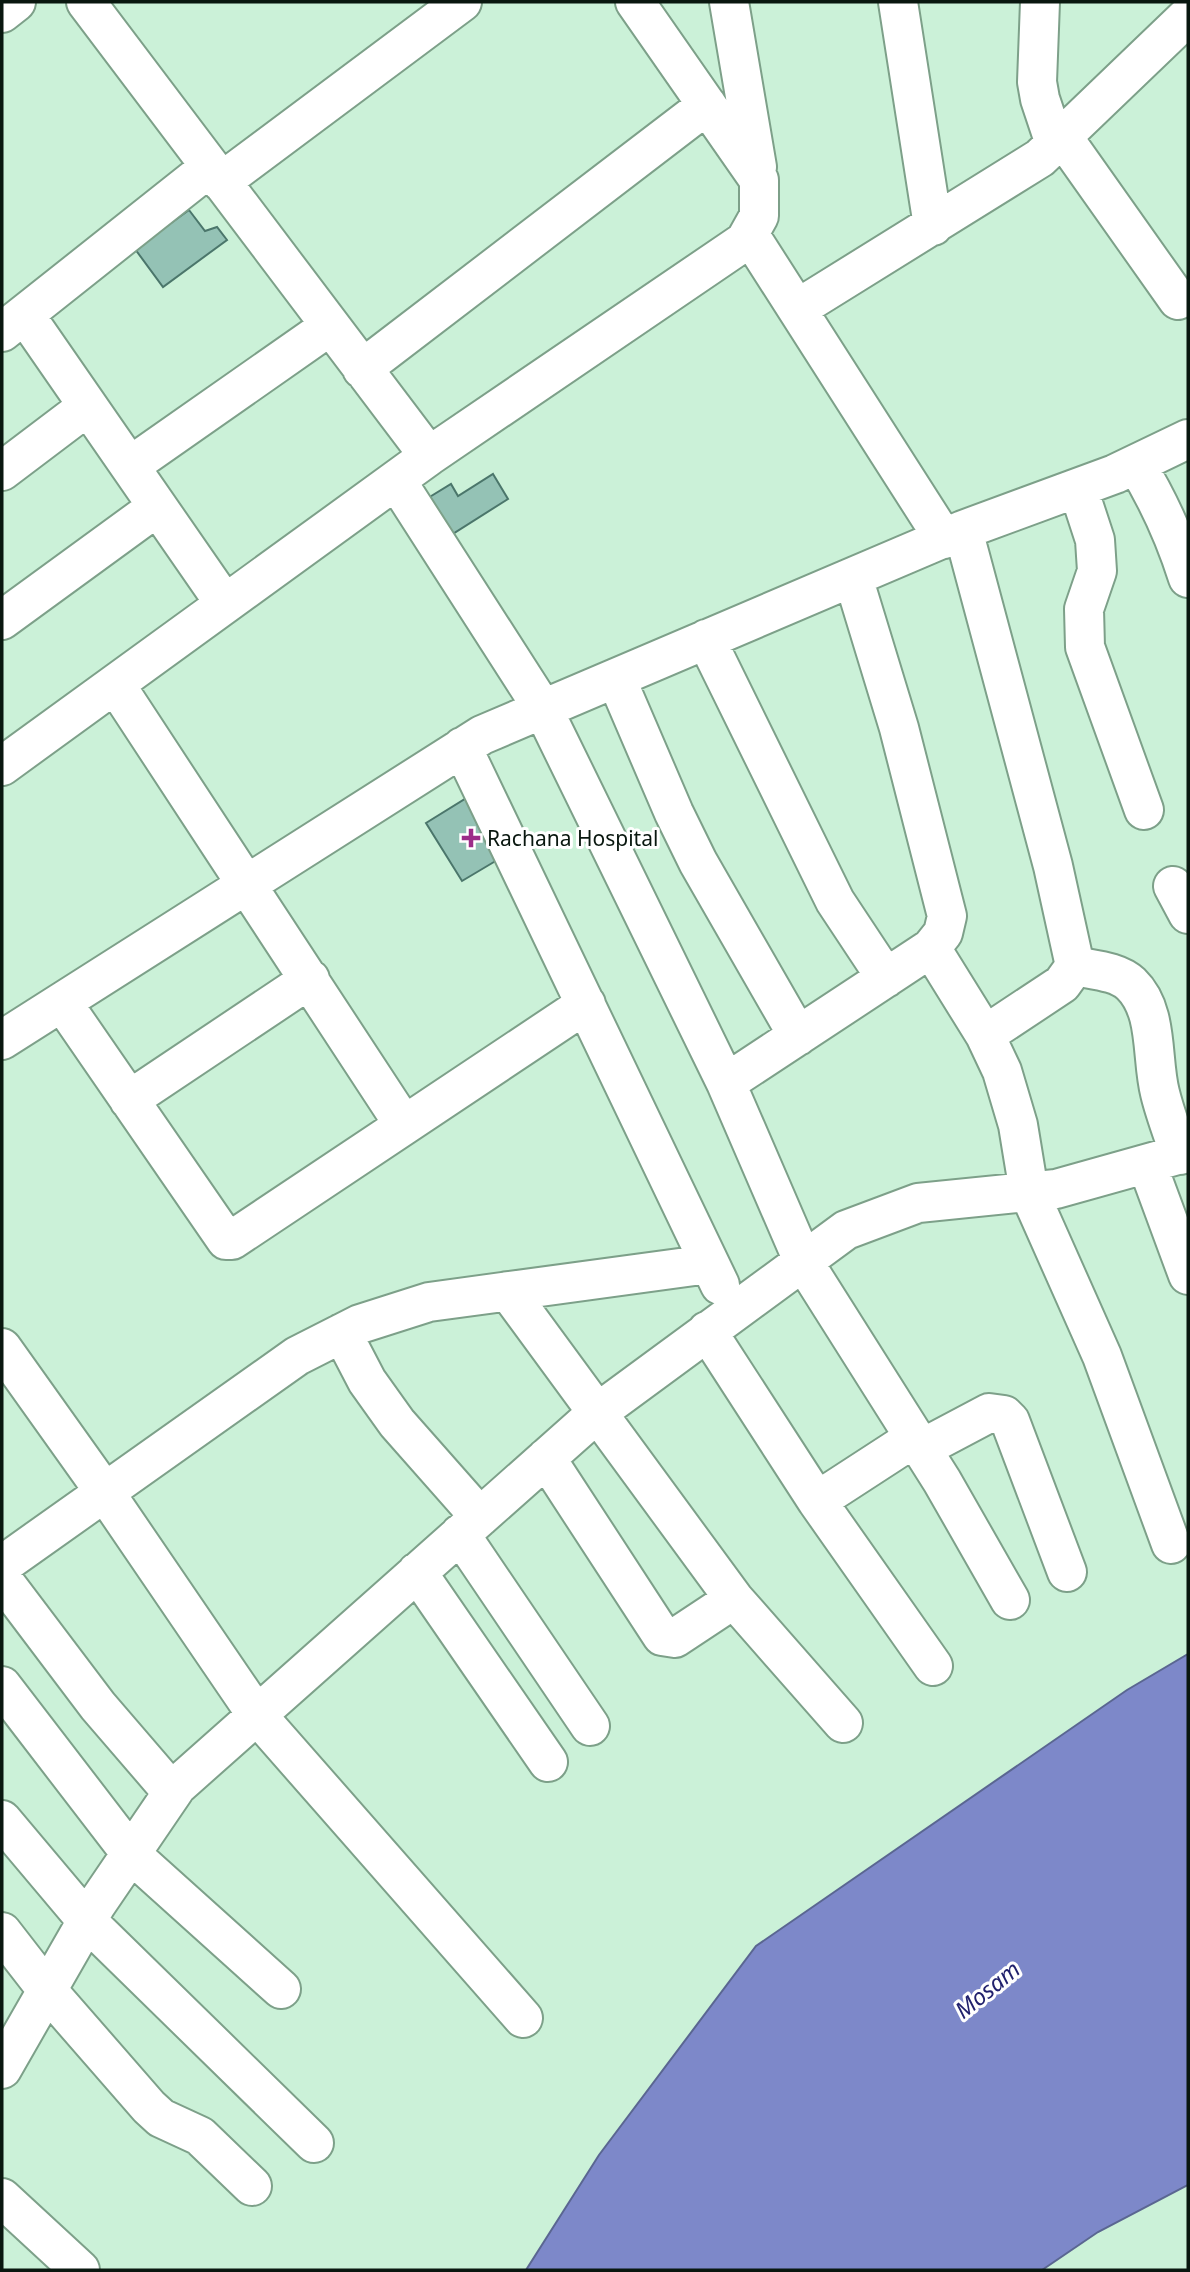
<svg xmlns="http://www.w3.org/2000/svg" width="1190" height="2272" viewBox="0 0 1190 2272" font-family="'Noto Sans',sans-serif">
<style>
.water{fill:#7d88c9;stroke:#5a6691;stroke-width:2}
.building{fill:#94c2b5;stroke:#4b766b;stroke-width:2}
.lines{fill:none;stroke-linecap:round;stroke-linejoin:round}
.minor-casing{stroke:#7da089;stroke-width:42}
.minor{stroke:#fff;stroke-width:38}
.poi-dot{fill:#9c2b88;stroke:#fff;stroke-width:2.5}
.labels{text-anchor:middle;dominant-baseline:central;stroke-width:6;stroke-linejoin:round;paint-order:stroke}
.poi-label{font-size:21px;fill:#09170f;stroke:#fff;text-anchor:start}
.water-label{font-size:23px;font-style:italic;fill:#21216d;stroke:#fff}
</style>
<rect width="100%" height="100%" fill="#cbf1d8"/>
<path class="water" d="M1188 1654V2185L1098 2232 1042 2270H526L599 2155 756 1946 1127 1690Z"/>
<path class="building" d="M189 210 205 231 217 227 227 240 163 287 135 249Z
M493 474 508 499 451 535 428 498 451 484 458 496Z
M473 794 509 853 462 881 426 823Z"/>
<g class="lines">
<g class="minor-casing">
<path id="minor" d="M729 2 757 167
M898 2 933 226
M1040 2 1037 82 1040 99 1055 144
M2 13 16 2
M1062 136 1178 300
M221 182 462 2
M749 234 944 539
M797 309 1040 158 1188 16
M25 315 225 604
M2 332 210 167
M362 369 707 105
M429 456 745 241 759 216V180L635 2
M1136 464C1159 501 1175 537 1188 578
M130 466 330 326
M2 471 88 406
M396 480 543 709 726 1083 803 1261 942 1481 1010 1600
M1078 488 1095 540 1097 571 1084 609 1085 647 1144 810
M963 530 1053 866 1075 966 1062 984 985 1035
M2 620 157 507
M706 639 835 901 886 978
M616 678 674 813 698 862 798 1036
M115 684 404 1125
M462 747 720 1285
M2 766 429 456 86 2
M1173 886 1188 914
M931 948 985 1035 1002 1071 1018 1125 1029 1192 1102 1356 1171 1544
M1075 966C1093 970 1117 971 1131 984 1159 1011 1151 1058 1160 1093 1165 1114 1173 1134 1180 1155
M62 1002 226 1240H232L586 1004
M2 1040 482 735 963 530 1115 474 1188 439
M726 1083 931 948 943 933 947 916 899 728 853 577
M129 1100 310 979
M1147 1164 1188 1275
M508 1291 734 1599 843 1723
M707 1331 817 1501 933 1666
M342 1333 367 1381 397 1423 480 1517
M2 1348 106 1494 256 1714 523 2018
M921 1449 989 1413 1004 1415 1010 1421 1067 1572
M546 1458 662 1636 675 1638 734 1599
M817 1501 914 1438
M460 1534 590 1726
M2 1565 297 1356 360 1324 429 1302 709 1264
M417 1572 548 1762
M2 1579 98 1706 172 1792
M2 1686 131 1854 281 1989
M2 1820 87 1921 314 2143
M2 1932 47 1990 149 2107 161 2118 200 2136 252 2186
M2 2069 96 1905 177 1786 597 1413 846 1230 918 1203 1056 1189 1188 1152
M2 2198 80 2270"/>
</g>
<use href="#minor" class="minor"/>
</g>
<path class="poi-dot" d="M467.5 827.5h7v7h7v7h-7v7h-7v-7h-7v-7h7z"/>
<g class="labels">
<g class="poi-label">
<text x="487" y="838">Rachana Hospital</text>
</g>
<g class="water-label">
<text transform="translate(987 1989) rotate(-39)">Mosam</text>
</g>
</g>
<rect width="1190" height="2272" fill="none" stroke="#09170f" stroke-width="7"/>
</svg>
